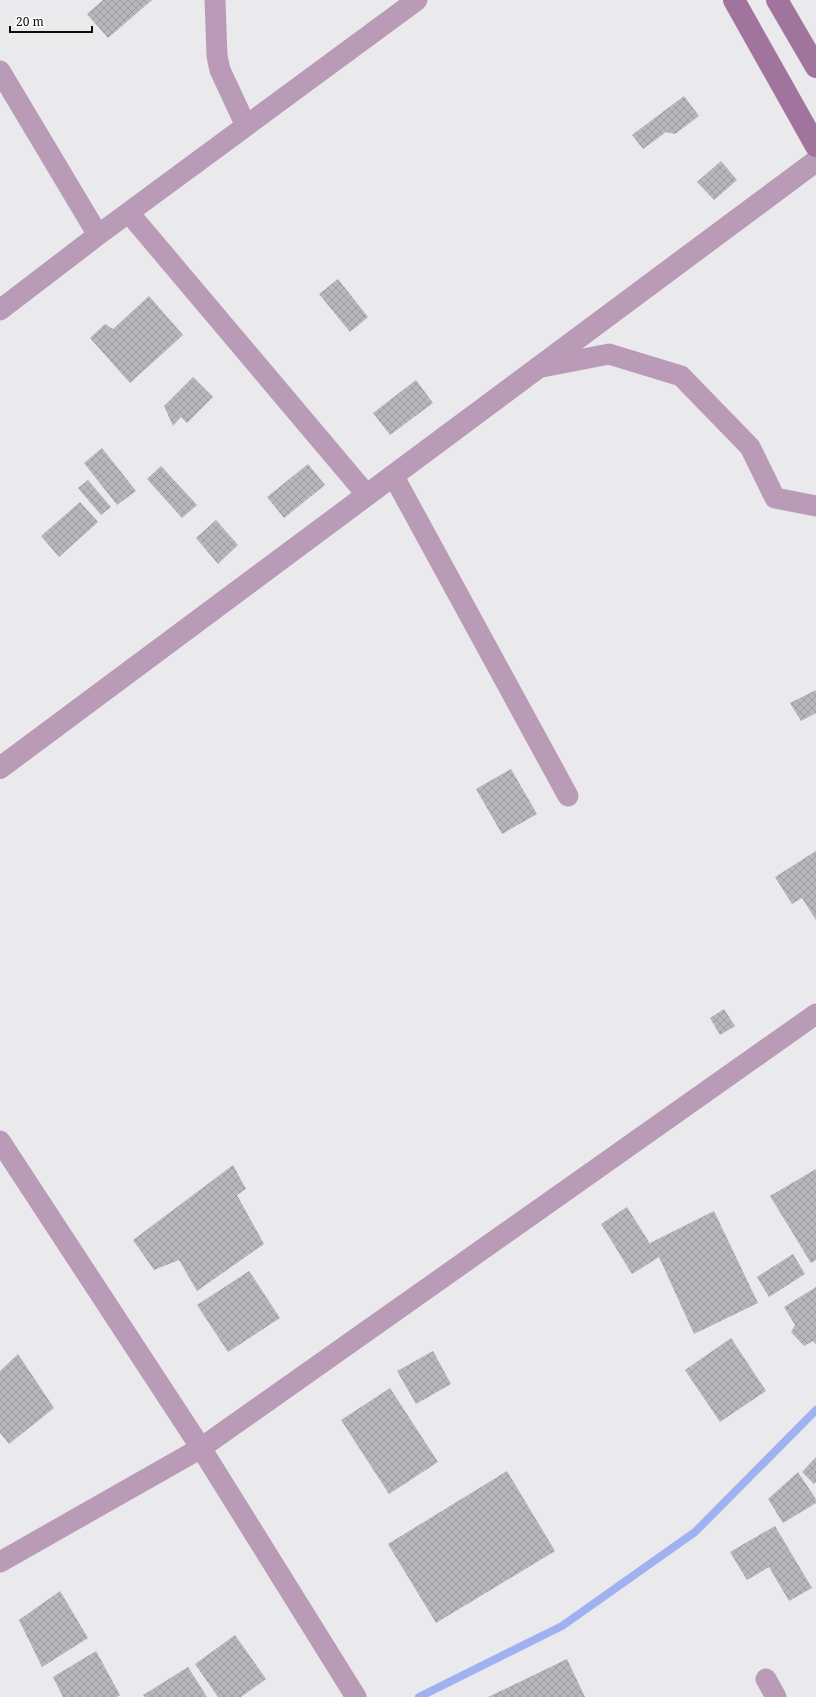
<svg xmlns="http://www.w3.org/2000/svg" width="816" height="1697" viewBox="0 0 816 1697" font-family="'Noto Serif',serif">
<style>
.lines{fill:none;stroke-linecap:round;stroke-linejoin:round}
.stream{stroke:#9fb1f1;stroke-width:8}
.building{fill:url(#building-cross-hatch)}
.minor{stroke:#ba9bb7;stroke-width:21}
.tertiary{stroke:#ba9bb7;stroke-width:22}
.secondary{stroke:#a1749d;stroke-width:22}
</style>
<defs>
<pattern id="building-cross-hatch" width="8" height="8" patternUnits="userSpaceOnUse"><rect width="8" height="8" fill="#b7b6b9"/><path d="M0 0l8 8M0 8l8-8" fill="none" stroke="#9c9b9e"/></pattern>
</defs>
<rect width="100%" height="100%" fill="#eae9ec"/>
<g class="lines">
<path class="stream" d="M419 1697 562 1626 695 1532 816 1410"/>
</g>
<path class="building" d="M103 0H152L108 38 87 14Z
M684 96 699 116 675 134 666 132 643 149 632 135Z
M721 161 737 180 714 200 697 182Z
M338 279 368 317 350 332 319 294Z
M149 296 183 335 130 383 90 338 105 324 113 329Z
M193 377 213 397 187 423 181 417 173 426 164 406Z
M416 380 433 403 390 435 373 413Z
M102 448 136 491 117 505 84 463Z
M308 464 325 485 284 518 267 497Z
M161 466 197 505 182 518 147 479Z
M88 480 111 507 101 515 78 488Z
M80 502 98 522 59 557 41 536Z
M216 520 238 545 218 564 196 538Z
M816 690V713L801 721 790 703Z
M511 769 537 814 502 834 476 789Z
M816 851V920L802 898 792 904 775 877Z
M724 1009 735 1026 720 1035 710 1018Z
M233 1165 246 1189 237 1195 264 1244 197 1291 179 1260 154 1270 133 1240Z
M816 1169V1260L811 1263 770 1196Z
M627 1207 652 1247 650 1243 714 1211 758 1303 694 1334 659 1257 632 1274 601 1224Z
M793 1254 805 1274 769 1297 757 1277Z
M249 1271 280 1318 228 1352 197 1305Z
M816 1287V1344L813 1341 804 1346 791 1332 795 1325 784 1307Z
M731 1338 766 1391 720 1422 685 1370Z
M433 1351 451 1384 416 1404 397 1371Z
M18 1354 54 1408 9 1444 0 1433V1371Z
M390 1388 438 1462 389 1494 341 1420Z
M816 1457V1482L814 1484 802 1472Z
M507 1471 555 1551 436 1623 388 1544Z
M798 1472 816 1499V1503L783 1523 768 1499Z
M775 1526 812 1588 789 1601 769 1567 747 1580 730 1552Z
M60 1591 88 1638 42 1667 19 1620Z
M235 1635 266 1679 241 1697H218L195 1664Z
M96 1651 120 1695 117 1697H63L53 1677Z
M567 1659 585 1697H488Z
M188 1667 207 1697H145L143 1695Z"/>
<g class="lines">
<path class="minor" d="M215 0 217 56 220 70 246 126
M0 71 98 235
M129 213 367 495
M0 310 98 235 417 0
M537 368 609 354 681 376 750 447 775 498 816 506
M393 475 568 796
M0 1141 201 1448 356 1697
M0 1562 201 1448 816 1014
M766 1679 776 1697"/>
<path class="tertiary" d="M0 768 816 161"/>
<path class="secondary" d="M734 0 816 146
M777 0 816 67"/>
</g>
<path d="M10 26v6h82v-6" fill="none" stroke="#0d0c0d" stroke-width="2"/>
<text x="16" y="26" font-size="12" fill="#0d0c0d" stroke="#ffffff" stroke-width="3" paint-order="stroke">20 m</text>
</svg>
